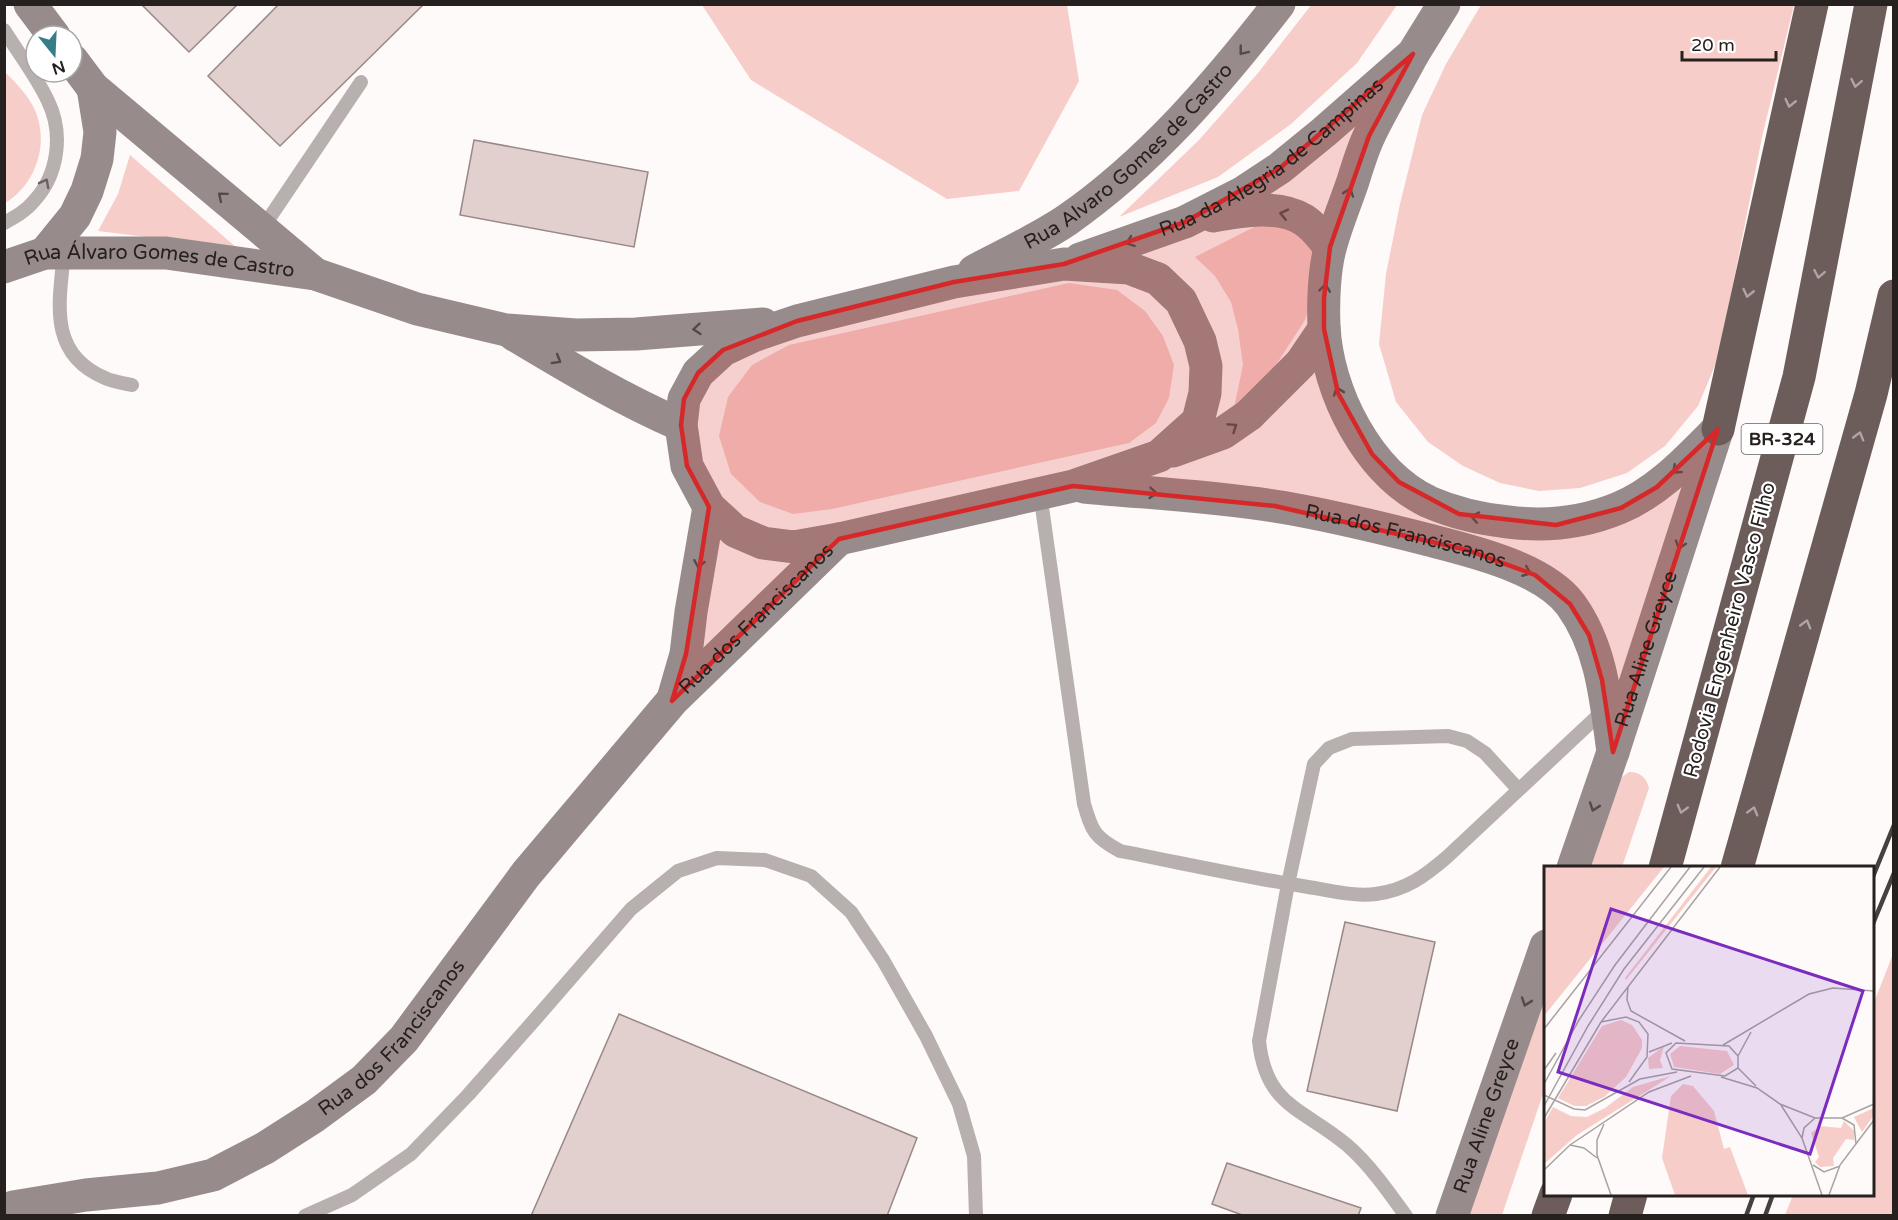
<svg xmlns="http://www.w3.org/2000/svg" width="1898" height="1220" viewBox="0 0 1898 1220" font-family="'Varela Round',sans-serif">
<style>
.green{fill:#f6cdc8}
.building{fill:#e1d0cd;stroke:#988886;stroke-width:1.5}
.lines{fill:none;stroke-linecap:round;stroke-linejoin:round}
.lane{stroke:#b8b0af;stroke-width:14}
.secondary{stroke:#978c8b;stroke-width:33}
.highway{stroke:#6c5d5b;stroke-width:33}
.rail{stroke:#46403f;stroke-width:4.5}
.oneway{stroke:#534b4a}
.oneway2{stroke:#aea6a5}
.oneway3{stroke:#686160}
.marked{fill:#d62828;fill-opacity:0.2;stroke:#d62828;stroke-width:4.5;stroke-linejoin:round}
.labels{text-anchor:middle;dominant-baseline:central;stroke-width:4.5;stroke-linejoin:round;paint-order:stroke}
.shield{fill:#fff;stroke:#676362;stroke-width:1.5}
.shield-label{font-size:18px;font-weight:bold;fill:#26201f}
.street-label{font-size:20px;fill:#26201f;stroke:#fff}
.inset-road{fill:none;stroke:#a8a3a2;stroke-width:1.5}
.view{fill:#7b2cbf;fill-opacity:0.15;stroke:#7b2cbf;stroke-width:3}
.inset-edge{fill:none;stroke:#26201f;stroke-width:3}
</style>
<rect width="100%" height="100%" fill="#fefaf9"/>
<path class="green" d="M1312 4 1397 5 1357 63 1291 124 1218 177 1119 217 1199 140 1258 73Z
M702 5H1067L1079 81 1019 191 947 199 751 80Z
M1481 5H1794L1762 137 1719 356 1698 406 1665 446 1627 473 1580 488 1539 491 1500 483 1463 466 1428 442 1396 402 1379 344 1386 274 1400 204 1422 115 1446 64Z
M4 71C15 82 27 94 34 108 50 141 37 184 5 203Z
M130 155 237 248 98 231 118 194Z
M1288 220 1317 256 1314 294 1305 320 1267 379 1234 408 1243 365 1238 329 1231 302 1215 276 1195 257 1260 224Z
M1069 283 1117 290 1145 311 1163 336 1174 365 1169 398 1156 423 1129 443 832 509 793 514 760 502 731 474 719 436 728 397 752 365 789 345Z
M1629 772C1640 772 1646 777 1649 788L1622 867 1589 868 1618 785 1622 777Z
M1893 954V1215H1785L1793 1195 1872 1194 1873 1005Z
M1545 994V1088L1502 1215 1469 1216Z"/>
<path class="building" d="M141 4H238L189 52Z
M279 4H424L280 146 208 76Z
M474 140 648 172 634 247 460 215Z
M1345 922 1435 942 1397 1111 1307 1091Z
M619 1014 917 1138 887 1216H531Z
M1227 1163 1361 1208 1358 1216H1245L1212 1204Z"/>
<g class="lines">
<path class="lane" d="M4 30C19 54 37 77 48 101 64 134 58 175 34 201 26 211 15 217 4 223
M262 229 361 82
M64 253C59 303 48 354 105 378 113 382 124 383 132 385
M1040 493 1084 804C1092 831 1094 837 1120 851 1182 863 1245 877 1308 887 1329 890 1355 897 1376 894 1406 890 1425 876 1447 857L1604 710
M305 1216 352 1195 411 1154 468 1095 538 1016 631 909 678 871 717 858 765 860 811 876 851 912 883 960 926 1036 959 1104 974 1156 976 1216
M1406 1216C1388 1191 1370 1165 1347 1145 1303 1108 1266 1107 1259 1041L1288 884 1314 764 1329 748 1352 739 1448 736 1467 741 1485 753 1518 789"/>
<g class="secondary">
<path d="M30 4 54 36"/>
<path d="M1413 54C1399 81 1383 107 1370 134 1363 148 1358 165 1353 181 1346 202 1337 223 1331 245 1324 268 1323 303 1324 326 1327 392 1368 473 1429 502 1454 513 1481 519 1508 522 1547 527 1583 523 1619 508 1658 492 1688 459 1718 429"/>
<path d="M72 60 93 88 315 274"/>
<path d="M1213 216C1241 211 1279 204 1304 220 1315 227 1322 238 1330 247"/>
<path d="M45 253 75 216 87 191 97 159 100 132 93 88"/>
<path id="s1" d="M1080 259 1185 222 1242 193 1280 168 1324 132 1413 54 1444 4"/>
<path d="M1064 264 1129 268 1158 279 1181 301 1200 341 1206 366 1205 393 1198 421 1159 456 1073 486 839 539 794 547 763 543 735 531 709 507 687 466 681 425 684 399 698 373 723 350 753 336 797 321 954 282Z"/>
<path id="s2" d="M4 267 45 253H166L315 274 417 309 506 330 576 335 636 334 763 324"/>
<path id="s3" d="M974 271C1004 255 1039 239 1067 220 1150 162 1217 84 1279 4"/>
<path d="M513 334C568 367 623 400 681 425"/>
<path d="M1173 451 1223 433 1249 415 1301 363 1324 329"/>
<path id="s4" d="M1084 487C1147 493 1211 496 1274 506 1326 514 1378 527 1429 540 1472 551 1544 568 1571 605 1602 648 1606 701 1613 752"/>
<path d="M673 699 686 654 691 612 709 507"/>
<path id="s5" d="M1573 868 1613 752 1716 434"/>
<path id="s6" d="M4 1211 13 1207 86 1195 158 1188 213 1175 265 1148 315 1116 364 1080 404 1039 526 874 672 701 839 539"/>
<path id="s7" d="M1452 1216 1546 946"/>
</g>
<path class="highway" d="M1718 429 1812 4
M1665 868 1799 377 1871 4
M1737 868 1871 394 1894 296
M1548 1216 1556 1194
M1625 1216 1631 1194"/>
<path class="rail" d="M1872 879 1894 825
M1872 926 1894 873
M1746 1216 1754 1194
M1765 1216 1773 1194"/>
</g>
<defs><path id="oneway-chevron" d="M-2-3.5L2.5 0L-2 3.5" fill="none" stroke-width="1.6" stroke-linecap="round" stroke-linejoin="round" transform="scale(1.5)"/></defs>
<g class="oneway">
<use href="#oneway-chevron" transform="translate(1243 51) rotate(128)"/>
<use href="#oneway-chevron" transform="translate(1349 192) rotate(-71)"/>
<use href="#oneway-chevron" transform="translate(222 196) rotate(-140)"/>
<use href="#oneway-chevron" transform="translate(1284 214) rotate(-167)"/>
<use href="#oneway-chevron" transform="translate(1130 242) rotate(160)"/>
<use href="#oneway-chevron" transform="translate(1325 288) rotate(-83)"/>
<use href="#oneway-chevron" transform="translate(697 329) rotate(175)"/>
<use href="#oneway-chevron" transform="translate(557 360) rotate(31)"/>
<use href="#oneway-chevron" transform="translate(1338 391) rotate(-109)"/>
<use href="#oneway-chevron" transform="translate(1233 427) rotate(-34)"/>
<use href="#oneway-chevron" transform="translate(1676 470) rotate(139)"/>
<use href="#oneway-chevron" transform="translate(1153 493) rotate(5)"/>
<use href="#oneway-chevron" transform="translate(1475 517) rotate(-168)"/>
<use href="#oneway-chevron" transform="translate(1680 545) rotate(108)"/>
<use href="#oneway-chevron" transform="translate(699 564) rotate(100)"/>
<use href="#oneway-chevron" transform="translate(1527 572) rotate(22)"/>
<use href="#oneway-chevron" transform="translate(1594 807) rotate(109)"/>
<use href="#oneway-chevron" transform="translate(1526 1002) rotate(109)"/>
</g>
<g class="oneway2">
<use href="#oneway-chevron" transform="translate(1856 83) rotate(101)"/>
<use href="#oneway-chevron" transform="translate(1790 103) rotate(103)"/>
<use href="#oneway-chevron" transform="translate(1819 274) rotate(101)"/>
<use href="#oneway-chevron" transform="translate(1748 293) rotate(103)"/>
<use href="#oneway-chevron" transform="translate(1859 436) rotate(-74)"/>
<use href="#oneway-chevron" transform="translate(1806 624) rotate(-74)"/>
<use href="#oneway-chevron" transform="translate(1682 809) rotate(105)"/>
<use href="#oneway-chevron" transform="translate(1753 811) rotate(-74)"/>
</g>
<use class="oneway3" href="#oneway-chevron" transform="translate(45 183) rotate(-62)"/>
<path class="marked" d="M1413 54 1369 136 1330 247 1324 298V329L1338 393 1372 454 1399 482 1459 514 1556 525 1621 508 1657 487 1718 429 1613 752 1602 680 1589 635 1570 604 1535 575 1467 550 1275 506 1073 486 839 539 672 701 686 654 709 507 687 466 681 425 684 399 698 373 723 350 797 321 954 282 1064 264 1185 222 1280 168Z"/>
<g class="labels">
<rect class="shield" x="1741.5" y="424" width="81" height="30" rx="4.5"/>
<g class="shield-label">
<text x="1782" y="439">BR-324</text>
</g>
<g class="street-label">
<text stroke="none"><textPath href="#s3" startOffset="194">Rua Alvaro Gomes de Castro</textPath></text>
<text stroke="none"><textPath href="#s1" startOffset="219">Rua da Alegria de Campinas</textPath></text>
<text stroke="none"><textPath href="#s2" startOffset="158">Rua Álvaro Gomes de Castro</textPath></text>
<text stroke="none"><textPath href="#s4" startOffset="326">Rua dos Franciscanos</textPath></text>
<text stroke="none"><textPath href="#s6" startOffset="998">Rua dos Franciscanos</textPath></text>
<text transform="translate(1730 630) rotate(-75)">Rodovia Engenheiro Vasco Filho</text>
<text stroke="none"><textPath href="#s5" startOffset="231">Rua Aline Greyce</textPath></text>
<text stroke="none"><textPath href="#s6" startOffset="441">Rua dos Franciscanos</textPath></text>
<text stroke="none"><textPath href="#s7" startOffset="106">Rua Aline Greyce</textPath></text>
</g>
</g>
<g transform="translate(1544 866)">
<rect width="330" height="330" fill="#fefaf9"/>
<path d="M0 1H120L0 150ZM167 1H172L82 114 81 112ZM77 154 88 159 98 174V182L82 211 60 231 42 240H30L14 232 58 160ZM120 180 116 194 119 202 105 203 104 192ZM136 180 183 185 190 199 176 208 130 201 126 188ZM127 210 33 269 0 298V257L9 241 27 250 43 251 61 242 89 221ZM139 218 149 220 170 245 180 283 186 281 204 329H131L118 292 127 230ZM330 242V249L318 266 310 251ZM300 255 310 265V274L302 273 289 292 290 300 276 301 271 296 275 291 267 267 276 260 297 262Z" fill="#f6cdc8"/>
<path class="inset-road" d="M84 120 83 134 87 145 141 175M57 156 176 1M57 156 82 151 95 156 104 168 103 191 85 216M0 163 127 1M132 177 185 180 194 190V202L181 210 128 203 122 187ZM179 179 265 128 289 122 330 125M105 186 128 177M194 190 207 166M194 202 212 220M0 204 12 187M177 211 213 222 236 238 271 252H298L330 238M0 218 35 154 71 99 146 1M0 229 30 243 41 244 96 213 133 206M237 239 258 272 278 329M0 240 44 160 80 103 160 1M0 252 57 156M298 252 310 259 312 278M60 258 53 274V289L67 329M258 272 260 262 271 252M26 279 40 282 53 292M269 299 280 306 296 300M0 304 26 279 105 226 147 210M285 329 296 299 330 254"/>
<path class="view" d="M67 43 319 125 266 288 14 206Z"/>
<rect width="330" height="330" class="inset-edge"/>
</g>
<rect width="1898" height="1220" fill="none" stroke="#26201f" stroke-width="12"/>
<g transform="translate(54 54) rotate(162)"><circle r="28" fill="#ffffff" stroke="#a8a6a5" stroke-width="1.5"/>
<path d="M0-4.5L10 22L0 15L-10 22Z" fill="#367e87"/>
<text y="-9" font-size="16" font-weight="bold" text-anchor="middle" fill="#26201f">N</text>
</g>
<path d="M1682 51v9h94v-9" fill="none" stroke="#26201f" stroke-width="3"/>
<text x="1691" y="51" font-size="18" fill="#26201f" stroke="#ffffff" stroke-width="4.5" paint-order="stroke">20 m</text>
</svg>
